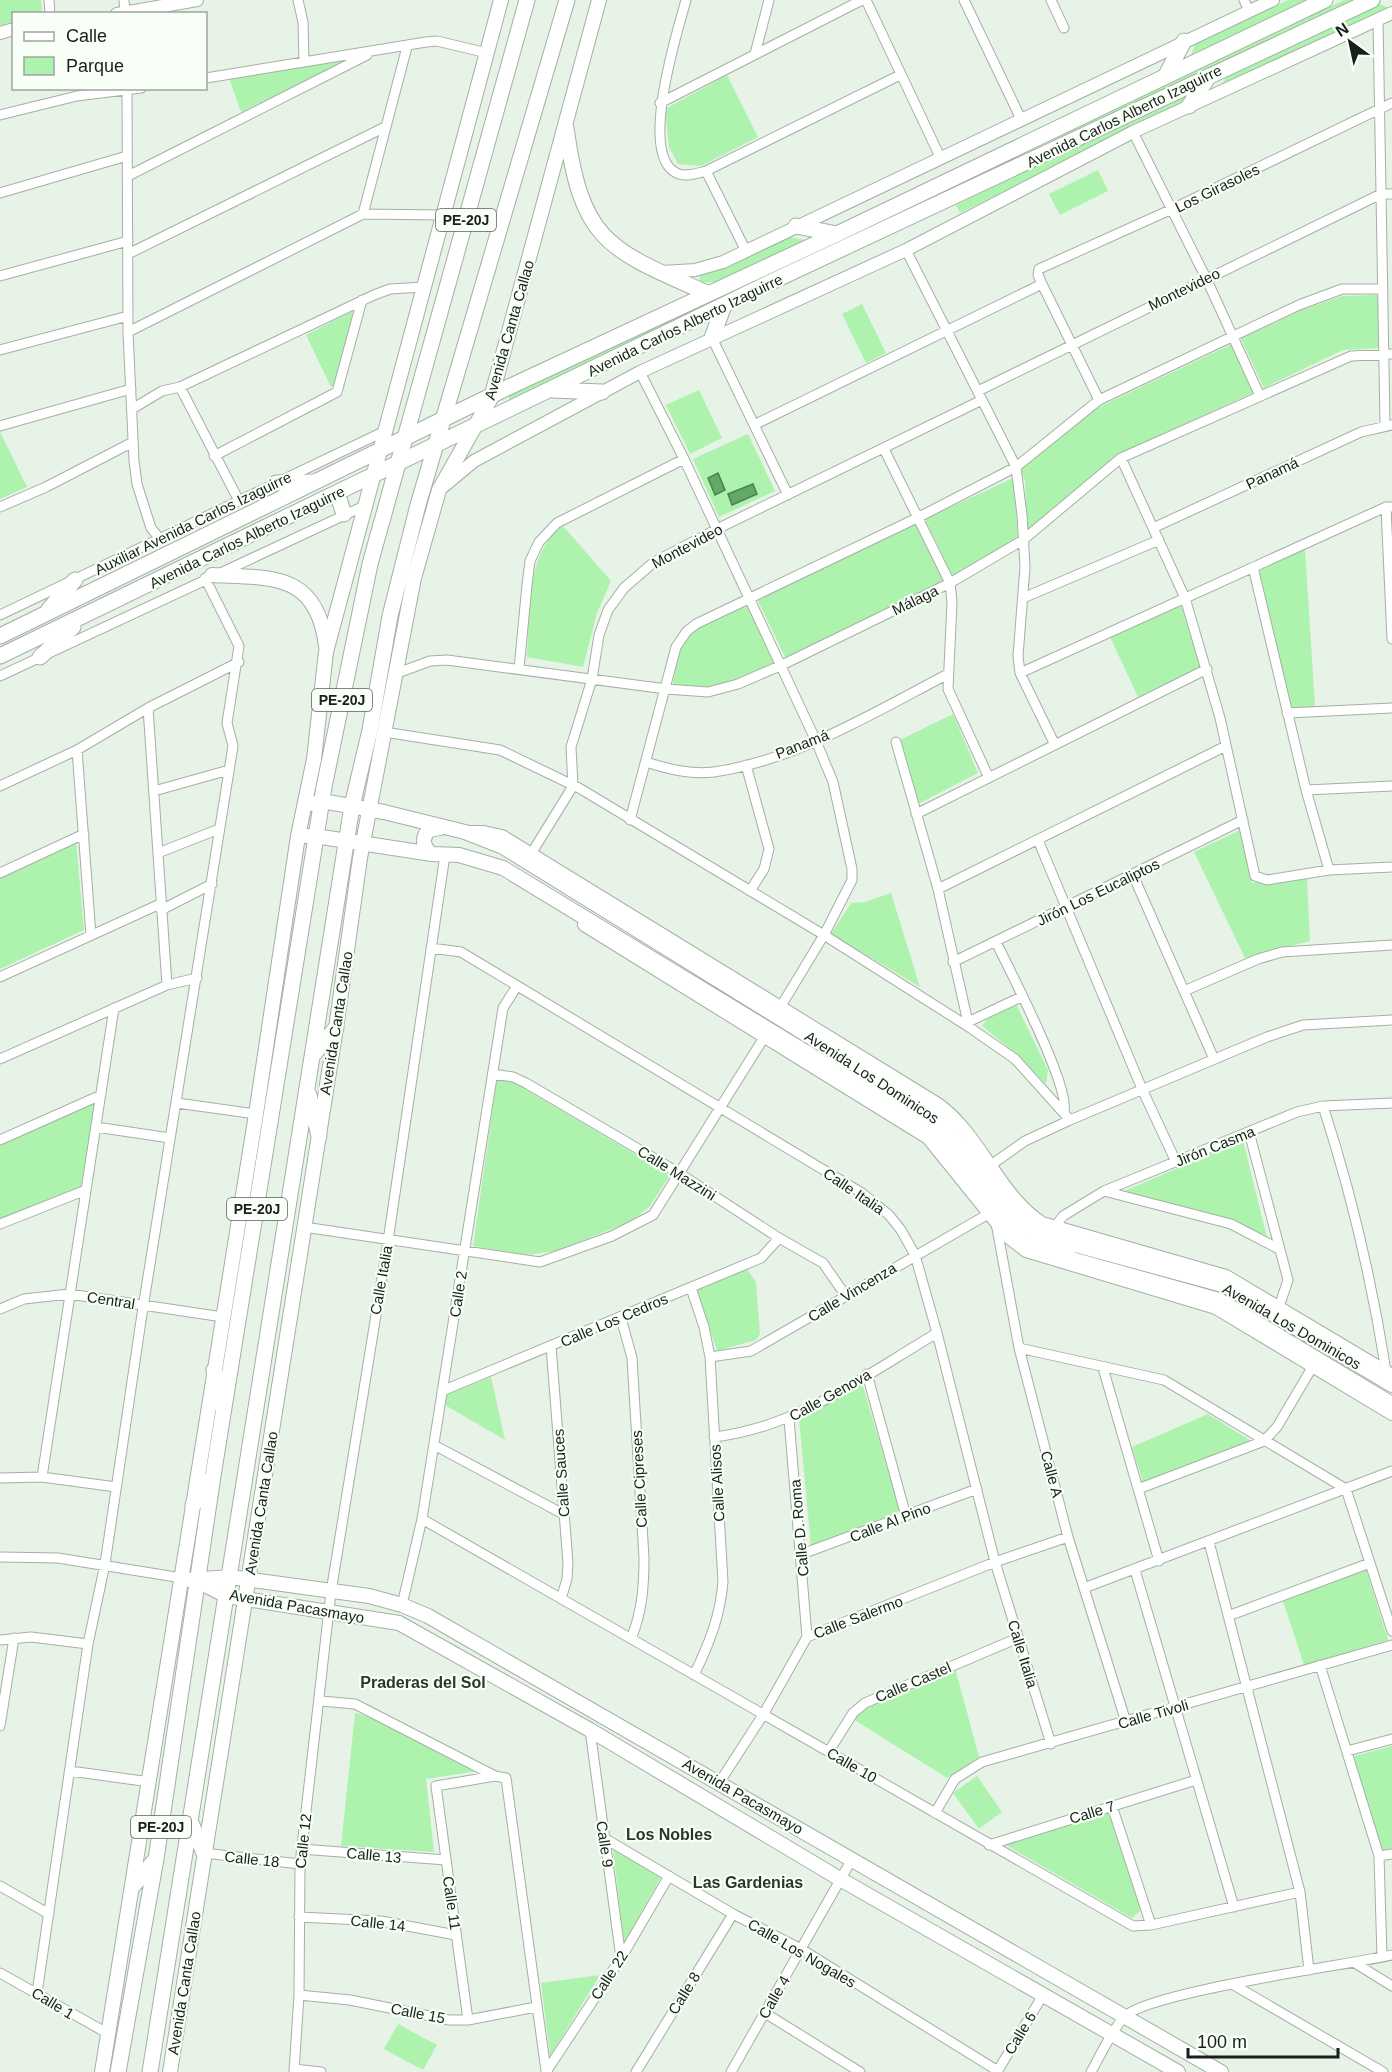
<svg xmlns="http://www.w3.org/2000/svg" width="1392" height="2072" viewBox="0 0 1392 2072" font-family="Arial,sans-serif">
<style>
.green{fill:#adf3ae}
.water{fill:#63a966;stroke:#4d804f;stroke-width:1.5}
.lines{fill:none;stroke-linecap:round;stroke-linejoin:round}
.minor-casing{stroke:#a4b0a4;stroke-width:11}
.tertiary-casing{stroke:#a4b0a4;stroke-width:14}
.secondary-casing{stroke:#a4b0a4;stroke-width:16}
.primary-casing{stroke:#a4b0a4;stroke-width:17}
.trunk-casing{stroke:#a4b0a4;stroke-width:17}
.minor{stroke:#fff;stroke-width:9}
.tertiary{stroke:#fff;stroke-width:12}
.secondary{stroke:#fff;stroke-width:14}
.primary{stroke:#fff;stroke-width:15}
.trunk{stroke:#fff;stroke-width:15}
.labels{text-anchor:middle;dominant-baseline:central;stroke-width:4.5;stroke-linejoin:round;paint-order:stroke}
.shield{fill:#f7fff7;stroke:#5c625c;stroke-width:1.5}
.shield-label{font-size:14px;font-weight:bold;fill:#1a1f1a}
.street-label{font-size:15px;fill:#1a1f1a;stroke:#f7fff7}
.neighbourhood-label{font-size:16px;font-weight:bold;fill:#2c362c;stroke:#f7fff7}
</style>
<rect width="100%" height="100%" fill="#e6f3e6"/>
<path class="green" d="M0 0H41L42 13 14 14 13 23 0 26Z
M1288 0H1309L1191 55 1195 45Z
M1344 0H1360L1052 146 1049 140Z
M1378 3 1389 8 1222 84 1229 73Z
M347 60 241 112 229 78Z
M727 75 758 137 701 166 678 164 669 147 665 109Z
M1200 87 1195 99 960 213 956 205Z
M1027 151 1029 156 951 193 949 187Z
M1098 170 1108 191 1060 215 1049 194Z
M791 237 810 241 730 281 700 283 699 274 729 266Z
M766 274 763 280 509 403V394Z
M1378 295 1379 348 1343 350 1264 388 1241 339 1299 311 1342 296Z
M862 304 886 353 866 363 842 314Z
M353 311 337 383 331 387 306 335Z
M1232 344 1255 392 1125 451 1027 533 1025 481 1020 468 1095 409Z
M699 390 722 438 690 454 666 405Z
M0 432 27 487 0 499Z
M748 434 775 491 719 517 693 459Z
M1013 478 1018 536 953 577 925 519Z
M915 523 945 582 786 659 757 599Z
M563 526 611 581 597 613 583 667 527 657C530 616 525 552 563 526Z
M1305 549 1315 707 1291 708 1259 571Z
M746 603 776 663 749 676 707 689 673 686C675 674 674 659 679 648 691 623 723 614 746 603Z
M1181 605 1200 667 1138 697 1110 637Z
M953 714 978 773 916 805 898 741Z
M1240 830 1252 883 1307 879 1310 941 1245 958 1194 852Z
M76 841 84 930 0 969V878Z
M891 893 920 987 831 934 851 903 865 902Z
M1016 1004 1048 1070 1046 1084 1020 1057 982 1026 988 1018Z
M497 1079 515 1083 670 1175 650 1206 632 1221 556 1251 527 1255 473 1246Z
M95 1102 81 1187 0 1219V1145Z
M1243 1140 1267 1238 1122 1192Z
M747 1269 756 1282 760 1334 756 1340 717 1351 697 1290Z
M491 1377 505 1440 445 1405 446 1395Z
M862 1383 900 1511 811 1546 799 1419Z
M1208 1414 1251 1441 1143 1482 1132 1447Z
M1365 1566 1388 1640 1304 1665 1282 1598Z
M955 1668 979 1757 947 1778 853 1719 871 1703Z
M355 1713 373 1718 478 1771 426 1779 434 1852 341 1846Z
M1392 1746V1852L1381 1854 1354 1756Z
M977 1776 1002 1812 979 1829 953 1793Z
M1108 1811 1141 1910 1132 1918 1004 1844Z
M613 1849 661 1877 624 1943Z
M600 1975 550 2056 541 1983Z
M398 2024 437 2045 423 2070 384 2049Z"/>
<path class="water" d="M718 473 725 490 715 495 708 478Z
M753 484 757 494 732 505 728 494Z"/>
<g class="lines">
<g class="minor-casing">
<path id="minor" d="M49 0 50 14
M124 0 125 14
M298 0 303 22 304 61
M686 0C678 30 636 160 679 174 688 177 698 173 706 171L900 75
M866 0 941 159
M964 0 1021 119
M1051 0 1064 28
M1244 0 1249 11
M1378 19 1385 425
M755 54 769 0
M206 78 426 42 437 41 487 53
M127 88 128 332 134 461 137 484 151 528 160 539
M660 103 862 0
M0 115 77 96 141 88
M1133 132 1206 278 1260 396
M706 171 746 251
M128 176 367 55
M0 193 127 156
M363 214 407 47
M906 250 1016 467 1022 515 1025 567 1018 656 1020 673 1055 745
M128 254 385 127
M0 276 128 241
M128 332 363 214 444 215
M712 338 788 495
M0 350 128 316
M640 372 684 459 816 741 833 782 852 869V880L824 935 781 1006
M180 387 239 501
M978 391 1381 194H1392
M1099 400 1042 284 1038 275 1039 269 1170 210 1392 103
M132 409 162 391 180 387 374 295 390 289 424 287
M754 425 1042 284
M0 426 131 389
M884 449 950 583 952 602 948 689 989 778
M214 456 337 392 362 300
M1121 458 1185 598 1220 718 1255 876 1267 880 1329 870 1392 867
M0 507 46 487 133 442
M1386 507 1392 639
M1153 528 1361 432 1392 425
M1253 567 1306 790 1329 870
M1023 598 1159 540
M0 615 385 431
M519 669 527 585 530 561 539 542 557 523 684 459
M1020 673 1386 507H1392
M395 674 430 661 447 660 666 689 708 692 738 684 782 665 950 583 1023 540 1121 458 1351 356 1392 354
M0 676 364 506
M1287 713 1392 708
M384 732 500 750 579 788 824 935 969 1027 1015 1059 1070 1120
M896 742 938 889 969 1027
M77 750 91 935
M646 762C668 769 691 775 714 772 797 760 875 712 948 674
M746 765 769 849 764 869 750 891
M0 786 77 750 148 708 239 662
M1306 790 1392 786
M154 791 229 770
M916 814 1207 669
M630 820 676 647 687 631 696 624 917 518 1016 467 1099 400 1299 305 1342 289H1383
M1038 840 1142 1089 1176 1162
M158 853 219 829
M531 854 573 786 571 747 592 679 599 635 608 610 624 588 654 562 717 529 982 400
M0 873 84 834
M1133 875 1214 1059
M938 889 1226 746
M161 910 212 884
M996 942C1010 971 1070 1086 1064 1111
M431 948 461 952 862 1193 889 1215 901 1230 915 1255 937 1333 995 1562 1051 1744
M953 962 1243 820
M0 977 160 904
M167 985 197 978
M1184 991 1258 959 1282 952 1392 945
M968 1022 1021 997
M0 1059 167 985 148 708
M493 1074 513 1077 526 1083 679 1173 779 1238 823 1263 846 1296
M177 1103 256 1114
M1323 1106C1351 1192 1372 1282 1386 1371
M96 1127 170 1138
M1249 1132 1288 1280 1279 1307
M0 1140 101 1095
M991 1165 1025 1141 1070 1120 1267 1037 1303 1025 1392 1020
M1104 1191 1231 1224 1279 1249
M996 1223 1019 1348 1068 1537 1126 1722
M0 1224 86 1190
M304 1227 540 1262 612 1236 653 1215 765 1036
M1053 1229 1063 1216 1104 1191 1297 1112 1323 1106 1392 1103
M691 1288 704 1327 710 1357 723 1582C720 1617 709 1644 694 1675
M0 1309 24 1299 69 1294 223 1317
M621 1318 632 1358 644 1558C644 1587 642 1612 631 1639
M551 1346 568 1563 567 1579 561 1599
M1019 1348 1164 1380 1346 1489 1392 1631
M710 1357 751 1351 990 1213
M1103 1368 1159 1561
M867 1374 906 1516
M442 1391 761 1258 779 1238
M789 1419 807 1637
M714 1437C797 1428 867 1374 937 1333
M434 1445 565 1515
M42 1477 114 1008
M0 1478 42 1477 116 1487
M1138 1489 1264 1441 1277 1427 1313 1366
M422 1519 1133 1926 1151 1925 1300 1892
M1209 1542 1300 1892 1309 1970
M802 1554 977 1489
M0 1557 58 1558 182 1578
M1135 1570 1234 1907
M1084 1588 1392 1471
M402 1605 422 1519 503 1008 517 986
M1228 1616 1370 1563
M0 1640 31 1637 88 1644
M1320 1665 1379 1856 1382 1957
M321 1701 355 1704 495 1776 506 1778 546 2071
M0 1726 14 1638
M590 1730 621 1958
M829 1751 853 1713 865 1703 1018 1638
M1347 1751 1392 1739
M70 1771 150 1782
M719 1783 763 1715 807 1637 995 1562 1068 1537
M1112 1806 1151 1925
M935 1813 955 1779 982 1762 1392 1645
M604 1838 733 1914 801 1949 998 2071
M989 1845 1196 1780
M301 1849 446 1860
M204 1853 300 1864
M1379 1856 1392 1854
M0 1886 49 1914
M299 1917 381 1921 456 1935
M1355 1963 1392 1986
M0 1973 107 2033
M1232 1984 1383 2072
M37 1993 88 1644 105 1564 142 1314 233 746 227 723 239 646 205 578
M299 1995 350 2000 449 2020H468L536 2007
M765 2013 860 2072
M468 2020 436 1786 495 1776
M294 2069 321 2072
M294 2072 299 1995 300 1864 331 1592 388 1241 445 855
M546 2072 621 1958 669 1876
M636 2072 733 1914
M731 2072 852 1859
M997 2072 1043 1995
M1091 2072C1101 2054 1111 2032 1124 2017 1147 1992 1347 1965 1392 1955"/>
</g>
<g class="tertiary-casing">
<path id="tertiary" d="M117 14 197 0
M0 33 14 29
M662 272 695 270 723 262 1273 0
M444 486 474 461 640 372 906 250 1133 132 1392 13
M467 832H484L502 836 938 1104C981 1135 998 1194 1042 1223L1226 1276 1392 1375
M584 925 928 1138 1008 1237 1026 1251 1216 1308 1392 1414"/>
</g>
<g class="secondary-casing">
<path id="secondary" d="M212 575C269 578 317 571 326 646
M313 804 322 801 384 812 465 832 503 847 938 1116 1020 1219 1050 1238 1226 1286 1392 1385
M298 836H315L432 854 459 855 503 868 926 1125 941 1138 1008 1223 1028 1241 1075 1260 1219 1300 1392 1404
M432 854C423 848 421 838 429 830L440 828
M189 1580 230 1577 369 1596 402 1605 428 1616 1221 2072
M197 1581 227 1596 399 1623 590 1730 840 1879 1178 2072
M102 2072 256 1114 298 836 314 759 326 652 501 0
M170 2072 336 1028 360 858 414 578 439 490 491 398 599 0"/>
</g>
<g class="primary-casing">
<path id="primary" d="M1166 75 1184 41
M1189 106 1209 76
M566 128C582 242 607 249 707 293
M796 226 837 234
M712 338 723 308
M553 390 602 392
M276 483 313 482
M337 493 344 514
M49 609 75 580
M0 636 511 386 837 234 1325 0
M0 656 771 282 1372 0
M40 657 73 627"/>
</g>
<g class="trunk-casing">
<path id="trunk" d="M312 1056 336 1028
M309 1095 319 1136
M214 1370 222 1406
M193 1505 211 1479
M191 1823 204 1853
M133 1886 154 1861
M118 2072 156 1859 213 1476 324 787 370 564 527 0
M150 2072 352 806 370 730 390 616 418 505 567 0"/>
</g>
<use href="#minor" class="minor"/>
<use href="#tertiary" class="tertiary"/>
<use href="#secondary" class="secondary"/>
<use href="#primary" class="primary"/>
<use href="#trunk" class="trunk"/>
</g>
<g class="labels">
<g class="shield">
<rect x="436" y="209" width="60" height="22" rx="4.5"/>
<rect x="312" y="689" width="60" height="22" rx="4.5"/>
<rect x="227" y="1198" width="60" height="22" rx="4.5"/>
<rect x="131" y="1816" width="60" height="22" rx="4.5"/>
</g>
<g class="shield-label">
<text x="466" y="220">PE-20J</text>
<text x="342" y="700">PE-20J</text>
<text x="257" y="1209">PE-20J</text>
<text x="161" y="1827">PE-20J</text>
</g>
<g class="street-label">
<text transform="translate(1124 116) rotate(-26)">Avenida Carlos Alberto Izaguirre</text>
<text transform="translate(1217 188) rotate(-26)">Los Girasoles</text>
<text transform="translate(1184 289) rotate(-26)">Montevideo</text>
<text transform="translate(685 325) rotate(-26)">Avenida Carlos Alberto Izaguirre</text>
<text transform="translate(509 330) rotate(-74)">Avenida Canta Callao</text>
<text transform="translate(1272 473) rotate(-25)">Panamá</text>
<text transform="translate(193 523) rotate(-26)">Auxiliar Avenida Carlos Izaguirre</text>
<text transform="translate(247 537) rotate(-26)">Avenida Carlos Alberto Izaguirre</text>
<text transform="translate(687 546) rotate(-28)">Montevideo</text>
<text transform="translate(915 600) rotate(-26)">Málaga</text>
<text transform="translate(802 744) rotate(-21)">Panamá</text>
<text transform="translate(1098 892) rotate(-26)">Jirón Los Eucaliptos</text>
<text transform="translate(336 1023) rotate(-81)">Avenida Canta Callao</text>
<text transform="translate(872 1077) rotate(33)">Avenida Los Dominicos</text>
<text transform="translate(1215 1146) rotate(-22)">Jirón Casma</text>
<text transform="translate(677 1173) rotate(32)">Calle Mazzini</text>
<text transform="translate(854 1191) rotate(34)">Calle Italia</text>
<text transform="translate(381 1280) rotate(-80)">Calle Italia</text>
<text transform="translate(852 1292) rotate(-31)">Calle Vincenza</text>
<text transform="translate(458 1294) rotate(-81)">Calle 2</text>
<text transform="translate(111 1300) rotate(9)">Central</text>
<text transform="translate(614 1320) rotate(-23)">Calle Los Cedros</text>
<text transform="translate(1292 1326) rotate(30)">Avenida Los Dominicos</text>
<text transform="translate(830 1395) rotate(-29)">Calle Genova</text>
<text transform="translate(561 1473) rotate(-94)">Calle Sauces</text>
<text transform="translate(1052 1474) rotate(75)">Calle A</text>
<text transform="translate(639 1479) rotate(-93)">Calle Cipreses</text>
<text transform="translate(717 1483) rotate(-93)">Calle Alisos</text>
<text transform="translate(261 1503) rotate(-81)">Avenida Canta Callao</text>
<text transform="translate(890 1522) rotate(-21)">Calle Al Pino</text>
<text transform="translate(799 1528) rotate(-95)">Calle D. Roma</text>
<text transform="translate(297 1606) rotate(10)">Avenida Pacasmayo</text>
<text transform="translate(858 1617) rotate(-21)">Calle Salermo</text>
<text transform="translate(1023 1654) rotate(73)">Calle Italia</text>
<text transform="translate(913 1682) rotate(-23)">Calle Castel</text>
<text transform="translate(1153 1714) rotate(-16)">Calle Tivoli</text>
<text transform="translate(852 1765) rotate(30)">Calle 10</text>
<text transform="translate(743 1796) rotate(30)">Avenida Pacasmayo</text>
<text transform="translate(1092 1812) rotate(-17)">Calle 7</text>
<text transform="translate(303 1841) rotate(-84)">Calle 12</text>
<text transform="translate(605 1844) rotate(82)">Calle 9</text>
<text transform="translate(374 1855) rotate(5)">Calle 13</text>
<text transform="translate(252 1859) rotate(6)">Calle 18</text>
<text transform="translate(452 1903) rotate(82)">Calle 11</text>
<text transform="translate(378 1923) rotate(6)">Calle 14</text>
<text transform="translate(802 1953) rotate(30)">Calle Los Nogales</text>
<text transform="translate(609 1975) rotate(-57)">Calle 22</text>
<text transform="translate(184 1983) rotate(-81)">Avenida Canta Callao</text>
<text transform="translate(684 1993) rotate(-58)">Calle 8</text>
<text transform="translate(774 1997) rotate(-60)">Calle 4</text>
<text transform="translate(53 2003) rotate(31)">Calle 1</text>
<text transform="translate(418 2013) rotate(11)">Calle 15</text>
<text transform="translate(1020 2033) rotate(-59)">Calle 6</text>
</g>
<g class="neighbourhood-label">
<text x="423" y="1682">Praderas del Sol</text>
<text x="669" y="1834">Los Nobles</text>
<text x="748" y="1882">Las Gardenias</text>
</g>
</g>
<rect x="12" y="12" width="195" height="78" fill="#f7fff7" stroke="#9fa59f" stroke-width="1.5"/>
<rect x="24" y="32" width="30" height="9" fill="#ffffff" stroke="#9fa59f" stroke-width="1.5"/>
<text x="66" y="42" font-size="18" fill="#1a1f1a">Calle</text>
<rect x="24" y="57" width="30" height="18" fill="#adf3ae" stroke="#9fa59f" stroke-width="1.5"/>
<text x="66" y="72" font-size="18" fill="#1a1f1a">Parque</text>
<g transform="translate(1350 42) rotate(327)" stroke="#f7fff7" stroke-width="4.5" paint-order="stroke">
<path d="M0-4.5L10 22L0 15L-10 22Z" fill="#1a1f1a"/>
<text y="-9" font-size="16" font-weight="bold" text-anchor="middle" fill="#1a1f1a">N</text>
</g>
<path d="M1188 2048v9h150v-9" fill="none" stroke="#1a1f1a" stroke-width="3"/>
<text x="1197" y="2048" font-size="18" fill="#1a1f1a" stroke="#f7fff7" stroke-width="4.5" paint-order="stroke">100 m</text>
</svg>
